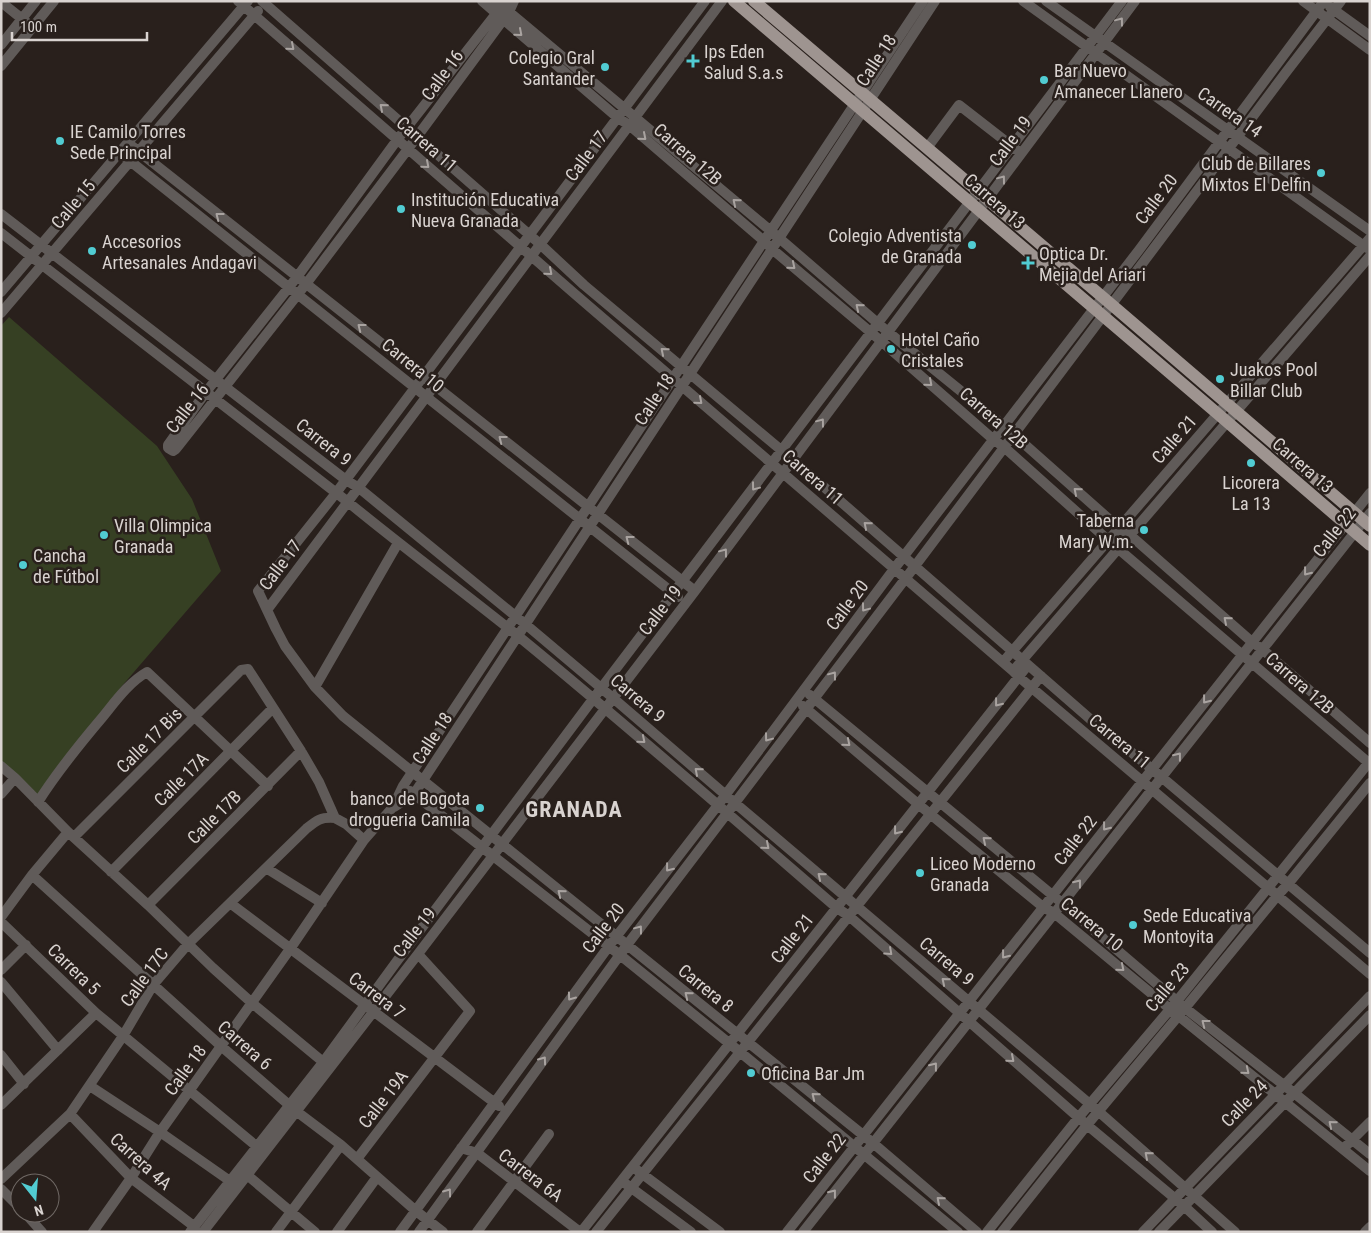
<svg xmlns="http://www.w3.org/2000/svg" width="1371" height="1233" viewBox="0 0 1371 1233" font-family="'Roboto Condensed',sans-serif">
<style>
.park{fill:#364023}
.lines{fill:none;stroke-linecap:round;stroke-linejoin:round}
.minor{stroke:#605b59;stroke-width:10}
.major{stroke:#9e9490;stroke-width:12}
.oneway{stroke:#a9a3a0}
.poi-dot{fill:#51ccd2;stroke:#29201c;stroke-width:2}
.labels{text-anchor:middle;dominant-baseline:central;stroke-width:5;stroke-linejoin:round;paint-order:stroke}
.poi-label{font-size:18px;fill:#d9d3d0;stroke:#29201c;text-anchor:start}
.street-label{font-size:18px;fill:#d9d3d0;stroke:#29201c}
.district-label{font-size:22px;font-weight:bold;letter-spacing:1px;fill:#d9d3d0;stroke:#29201c}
</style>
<rect width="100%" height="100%" fill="#29201c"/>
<path class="park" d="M9 317 157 446 192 499 221 571 121 687 37 801 1 766V326Z"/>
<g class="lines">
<path class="minor" d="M238 1 576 295 1013 671 1019 677 1370 974
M262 1 540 244 584 285 793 460 1089 718 1152 769 1370 953
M482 1 618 118 629 125 764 241 772 249 881 341 994 440 1004 447 1108 540 1370 764
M496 1 771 231 888 332 1004 426 1119 528 1130 535 1252 642 1262 649 1370 743
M509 1 502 6 397 140 297 277 206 392 168 445V448L173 451 176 449 306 284 408 149 509 12 514 1
M705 1 336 493 258 591 276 629 285 646 315 687 343 716 873 1143 977 1232
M1023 1 1367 248
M1046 1 1370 231
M1303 1 1370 50
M1 2 26 22
M1330 7 1370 36
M1 45 36 1
M1 66 54 1
M128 143 695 591
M927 148 959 105 1017 150
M120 153 678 597
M1 214 346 480 359 488 530 628 613 698 735 803 1098 1111 1235 1232
M1 233 348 502C405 549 465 593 523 640 629 727 733 818 837 908L849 916 1087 1125 1184 1206 1212 1232
M1 292 248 1
M1 313 258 11
M267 610 722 1
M1003 662 1370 238
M1013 671 1370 256
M315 687 398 543
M810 695 1062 903 1185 1008 1294 1093 1370 1154
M803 706 918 804 1043 907 1054 913 1170 1009 1370 1171
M1 766 15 778 68 832 148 905 213 968 252 1003 328 1066
M410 791 620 955 740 1052 958 1232
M1 794 15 778
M38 802C57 772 79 745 101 719 115 702 128 683 147 672L268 786
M394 807 414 794 935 1
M74 837 241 670 248 669 301 751 319 782 335 818 346 824 364 840
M266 868 322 903
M111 872 273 708
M32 875 221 1046 296 1111 341 1145 416 1211 443 1232
M230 903 499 1106
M148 905 301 751
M1 917 32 875 68 832
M1 922 96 1013 261 1150
M1 970 26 945
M1 982 58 1050
M1 1055 24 1084
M90 1086 160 1132 230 1181
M1 1105 96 1013
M70 1114 131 1178 195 1227
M1347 1145 1370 1122
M461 1148 477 1153 580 1232
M357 1159 470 1011 418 954
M637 1170 720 1232
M247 1175 315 1232
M1 1179 70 1114 123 1036 153 985 188 944 306 829C317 820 320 817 335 818
M626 1184 691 1232
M1 1189 20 1208
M25 1213 42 1232
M93 1232 131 1178 160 1132 290 949 364 840 393 807 403 786 923 1
M190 1232 324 1061 397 961 593 699 1122 1
M203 1232 418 954 695 591 1135 1
M276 1232 341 1145
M337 1232 377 1177
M400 1232 609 946 718 805 894 569 1139 250 1324 1
M419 1232 627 945 915 566 1287 71 1341 1
M477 1232 549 1134
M581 1232 1028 665
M596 1232 1041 676
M787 1232 1370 493
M803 1232 1370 513
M987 1232 1078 1118 1177 1001 1370 761
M1002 1232 1087 1125 1185 1008 1277 896 1288 884 1370 783
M1143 1232 1370 996
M1159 1232 1370 1015
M1365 1232 1370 1227"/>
<path class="major" d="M734 1 1218 414 1370 545
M754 1 1112 305 1370 526"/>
</g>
<defs><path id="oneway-chevron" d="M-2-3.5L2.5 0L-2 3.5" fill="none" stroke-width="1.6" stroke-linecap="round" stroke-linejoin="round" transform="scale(1.25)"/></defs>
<g class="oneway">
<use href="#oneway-chevron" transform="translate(1120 21) rotate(-53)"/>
<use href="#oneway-chevron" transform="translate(519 33) rotate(41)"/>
<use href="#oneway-chevron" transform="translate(291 47) rotate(41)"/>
<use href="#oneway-chevron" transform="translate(383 107) rotate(-139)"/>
<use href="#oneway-chevron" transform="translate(643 137) rotate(41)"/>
<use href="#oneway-chevron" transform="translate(426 165) rotate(41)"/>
<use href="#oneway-chevron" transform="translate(1002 179) rotate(-53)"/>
<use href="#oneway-chevron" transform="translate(736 202) rotate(-140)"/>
<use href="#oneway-chevron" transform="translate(219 216) rotate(-142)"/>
<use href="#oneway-chevron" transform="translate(792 266) rotate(40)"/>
<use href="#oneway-chevron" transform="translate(549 272) rotate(41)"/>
<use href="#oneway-chevron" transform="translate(859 307) rotate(-140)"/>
<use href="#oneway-chevron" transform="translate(361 327) rotate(-142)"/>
<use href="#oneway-chevron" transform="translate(664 351) rotate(-140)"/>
<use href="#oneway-chevron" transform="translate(929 383) rotate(41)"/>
<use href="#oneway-chevron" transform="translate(699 401) rotate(41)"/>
<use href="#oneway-chevron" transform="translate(821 422) rotate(-53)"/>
<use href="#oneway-chevron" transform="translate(502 439) rotate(-142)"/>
<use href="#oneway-chevron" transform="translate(755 487) rotate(127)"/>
<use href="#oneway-chevron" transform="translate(1077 491) rotate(-139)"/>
<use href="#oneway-chevron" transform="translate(867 525) rotate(-139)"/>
<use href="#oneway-chevron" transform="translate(629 539) rotate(-142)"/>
<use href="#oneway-chevron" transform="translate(724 552) rotate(-53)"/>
<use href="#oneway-chevron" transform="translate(1307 572) rotate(128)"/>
<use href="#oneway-chevron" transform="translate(865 608) rotate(127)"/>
<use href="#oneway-chevron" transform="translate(1227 620) rotate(-139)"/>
<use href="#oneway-chevron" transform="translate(833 675) rotate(-53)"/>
<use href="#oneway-chevron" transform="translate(1206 700) rotate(128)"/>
<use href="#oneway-chevron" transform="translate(998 703) rotate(128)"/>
<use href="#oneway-chevron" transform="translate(768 738) rotate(127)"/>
<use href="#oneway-chevron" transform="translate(642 740) rotate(40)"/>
<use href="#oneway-chevron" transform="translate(847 743) rotate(40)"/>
<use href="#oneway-chevron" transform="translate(1178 756) rotate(-52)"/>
<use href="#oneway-chevron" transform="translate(698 771) rotate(-139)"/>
<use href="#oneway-chevron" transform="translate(1106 827) rotate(128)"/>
<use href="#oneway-chevron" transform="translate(897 831) rotate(128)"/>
<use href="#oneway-chevron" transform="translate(986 840) rotate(-140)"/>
<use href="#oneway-chevron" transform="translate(766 846) rotate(41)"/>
<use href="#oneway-chevron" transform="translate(669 868) rotate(128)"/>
<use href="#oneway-chevron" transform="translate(821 876) rotate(-140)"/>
<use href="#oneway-chevron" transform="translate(1078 883) rotate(-52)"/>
<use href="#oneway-chevron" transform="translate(561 893) rotate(-141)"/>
<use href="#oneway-chevron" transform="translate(639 929) rotate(-53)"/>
<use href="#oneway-chevron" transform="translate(889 952) rotate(42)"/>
<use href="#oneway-chevron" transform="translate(1005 955) rotate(128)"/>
<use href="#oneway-chevron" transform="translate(1121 968) rotate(40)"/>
<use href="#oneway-chevron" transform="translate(945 981) rotate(-140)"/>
<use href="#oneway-chevron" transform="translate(688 995) rotate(-141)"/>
<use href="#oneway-chevron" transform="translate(571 997) rotate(126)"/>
<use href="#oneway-chevron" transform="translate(1205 1023) rotate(-142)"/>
<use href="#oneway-chevron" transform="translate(1011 1059) rotate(41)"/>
<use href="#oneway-chevron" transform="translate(543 1060) rotate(-54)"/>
<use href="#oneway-chevron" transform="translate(934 1066) rotate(-52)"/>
<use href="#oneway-chevron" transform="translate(1246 1071) rotate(39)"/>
<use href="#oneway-chevron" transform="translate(815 1096) rotate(-141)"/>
<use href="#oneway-chevron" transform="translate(1332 1124) rotate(-140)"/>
<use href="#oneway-chevron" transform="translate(1148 1155) rotate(-139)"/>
<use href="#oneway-chevron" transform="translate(448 1192) rotate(-54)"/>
<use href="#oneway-chevron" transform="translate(833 1193) rotate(-52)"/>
<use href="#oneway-chevron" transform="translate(940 1200) rotate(-139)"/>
</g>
<g class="poi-dot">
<path d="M690.5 53.5h5v5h5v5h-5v5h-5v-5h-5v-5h5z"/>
<circle cx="605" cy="67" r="5"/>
<circle cx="1044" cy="80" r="5"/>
<circle cx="60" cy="141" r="5"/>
<circle cx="1321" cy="173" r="5"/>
<circle cx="401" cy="209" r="5"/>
<circle cx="972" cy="245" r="5"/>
<circle cx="92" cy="251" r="5"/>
<path d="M1025.5 255.5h5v5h5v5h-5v5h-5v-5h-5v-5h5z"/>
<circle cx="891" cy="349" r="5"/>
<circle cx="1220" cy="379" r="5"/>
<circle cx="1251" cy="463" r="5"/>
<circle cx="1144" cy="530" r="5"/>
<circle cx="104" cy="535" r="5"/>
<circle cx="23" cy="565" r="5"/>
<circle cx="480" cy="808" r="5"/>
<circle cx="920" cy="873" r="5"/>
<circle cx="1133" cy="925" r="5"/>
<circle cx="751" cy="1073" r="5"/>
</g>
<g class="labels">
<g class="poi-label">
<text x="704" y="51">Ips Eden<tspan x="704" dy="21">Salud S.a.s</tspan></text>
<text x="595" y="57" text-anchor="end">Colegio Gral<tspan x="595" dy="21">Santander</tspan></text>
<text x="1054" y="70">Bar Nuevo<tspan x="1054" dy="21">Amanecer Llanero</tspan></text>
<text x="70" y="131">IE Camilo Torres<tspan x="70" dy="21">Sede Principal</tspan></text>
<text x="1311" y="163" text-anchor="end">Club de Billares<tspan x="1311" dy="21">Mixtos El Delfin</tspan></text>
<text x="411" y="199">Institución Educativa<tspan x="411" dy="21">Nueva Granada</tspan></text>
<text x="962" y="235" text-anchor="end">Colegio Adventista<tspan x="962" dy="21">de Granada</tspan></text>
<text x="102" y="241">Accesorios<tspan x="102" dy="21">Artesanales Andagavi</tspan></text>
<text x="1039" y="253">Optica Dr.<tspan x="1039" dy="21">Mejia del Ariari</tspan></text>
<text x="901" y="339">Hotel Caño<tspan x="901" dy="21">Cristales</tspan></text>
<text x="1230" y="369">Juakos Pool<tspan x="1230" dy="21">Billar Club</tspan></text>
<text x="1251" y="482" text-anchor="middle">Licorera<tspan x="1251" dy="21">La 13</tspan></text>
<text x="1134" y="520" text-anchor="end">Taberna<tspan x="1134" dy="21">Mary W.m.</tspan></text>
<text x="114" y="525">Villa Olimpica<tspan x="114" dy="21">Granada</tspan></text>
<text x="33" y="555">Cancha<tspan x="33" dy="21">de Fútbol</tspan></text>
<text x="470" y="798" text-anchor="end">banco de Bogota<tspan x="470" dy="21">drogueria Camila</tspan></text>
<text x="930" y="863">Liceo Moderno<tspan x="930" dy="21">Granada</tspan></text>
<text x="1143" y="915">Sede Educativa<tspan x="1143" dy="21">Montoyita</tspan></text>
<text x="761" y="1073">Oficina Bar Jm</text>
</g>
<g class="street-label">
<text transform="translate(876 60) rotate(-57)">Calle 18</text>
<text transform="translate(442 75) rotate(-54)">Calle 16</text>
<text transform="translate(1230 112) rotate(35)">Carrera 14</text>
<text transform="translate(1010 141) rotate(-53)">Calle 19</text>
<text transform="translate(427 144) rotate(41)">Carrera 11</text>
<text transform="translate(688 154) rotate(41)">Carrera 12B</text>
<text transform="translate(586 156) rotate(-53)">Calle 17</text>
<text transform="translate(1156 199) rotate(-53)">Calle 20</text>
<text transform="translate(995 201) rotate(41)">Carrera 13</text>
<text transform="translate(73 204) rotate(-50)">Calle 15</text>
<text transform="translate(413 365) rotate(39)">Carrera 10</text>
<text transform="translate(654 399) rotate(-57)">Calle 18</text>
<text transform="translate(187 408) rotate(-52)">Calle 16</text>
<text transform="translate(994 418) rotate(41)">Carrera 12B</text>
<text transform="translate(1174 439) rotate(-49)">Calle 21</text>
<text transform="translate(324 442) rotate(38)">Carrera 9</text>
<text transform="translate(1303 465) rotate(41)">Carrera 13</text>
<text transform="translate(813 477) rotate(41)">Carrera 11</text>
<text transform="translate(1334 532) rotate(-52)">Calle 22</text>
<text transform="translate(280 565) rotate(-53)">Calle 17</text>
<text transform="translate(847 605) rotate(-53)">Calle 20</text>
<text transform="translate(660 610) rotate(-52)">Calle 19</text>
<text transform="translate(1300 683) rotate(41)">Carrera 12B</text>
<text transform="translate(638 698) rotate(40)">Carrera 9</text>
<text transform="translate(432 738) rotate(-57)">Calle 18</text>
<text transform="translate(149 740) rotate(-45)">Calle 17 Bis</text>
<text transform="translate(1120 741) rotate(40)">Carrera 11</text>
<text transform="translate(181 779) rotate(-45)">Calle 17A</text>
<text transform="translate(214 817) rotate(-45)">Calle 17B</text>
<text transform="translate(1075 840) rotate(-52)">Calle 22</text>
<text transform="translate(1092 924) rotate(39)">Carrera 10</text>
<text transform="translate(603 928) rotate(-53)">Calle 20</text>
<text transform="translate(414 932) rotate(-52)">Calle 19</text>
<text transform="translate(792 938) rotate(-52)">Calle 21</text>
<text transform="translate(947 961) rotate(40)">Carrera 9</text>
<text transform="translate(74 969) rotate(44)">Carrera 5</text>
<text transform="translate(144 977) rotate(-54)">Calle 17C</text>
<text transform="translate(1167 987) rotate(-50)">Calle 23</text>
<text transform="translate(706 988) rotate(39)">Carrera 8</text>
<text transform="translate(377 995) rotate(37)">Carrera 7</text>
<text transform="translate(245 1045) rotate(41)">Carrera 6</text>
<text transform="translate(185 1070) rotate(-54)">Calle 18</text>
<text transform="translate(383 1099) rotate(-52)">Calle 19A</text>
<text transform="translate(1244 1103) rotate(-46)">Calle 24</text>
<text transform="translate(824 1158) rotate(-52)">Calle 22</text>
<text transform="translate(141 1161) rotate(42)">Carrera 4A</text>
<text transform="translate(531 1175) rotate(37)">Carrera 6A</text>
</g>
<g class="district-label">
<text x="574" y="809">GRANADA</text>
</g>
</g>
<rect width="1371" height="1233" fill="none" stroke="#d9d3d0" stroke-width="5"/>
<g transform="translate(35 1198) rotate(163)"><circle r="24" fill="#29201c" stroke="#6f6864"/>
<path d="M0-4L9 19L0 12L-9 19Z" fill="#51ccd2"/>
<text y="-8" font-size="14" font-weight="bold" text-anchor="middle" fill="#d9d3d0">N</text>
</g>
<path d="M12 32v8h135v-8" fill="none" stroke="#d9d3d0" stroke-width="2.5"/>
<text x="20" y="32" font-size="15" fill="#d9d3d0" stroke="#29201c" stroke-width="4" paint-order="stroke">100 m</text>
</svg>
